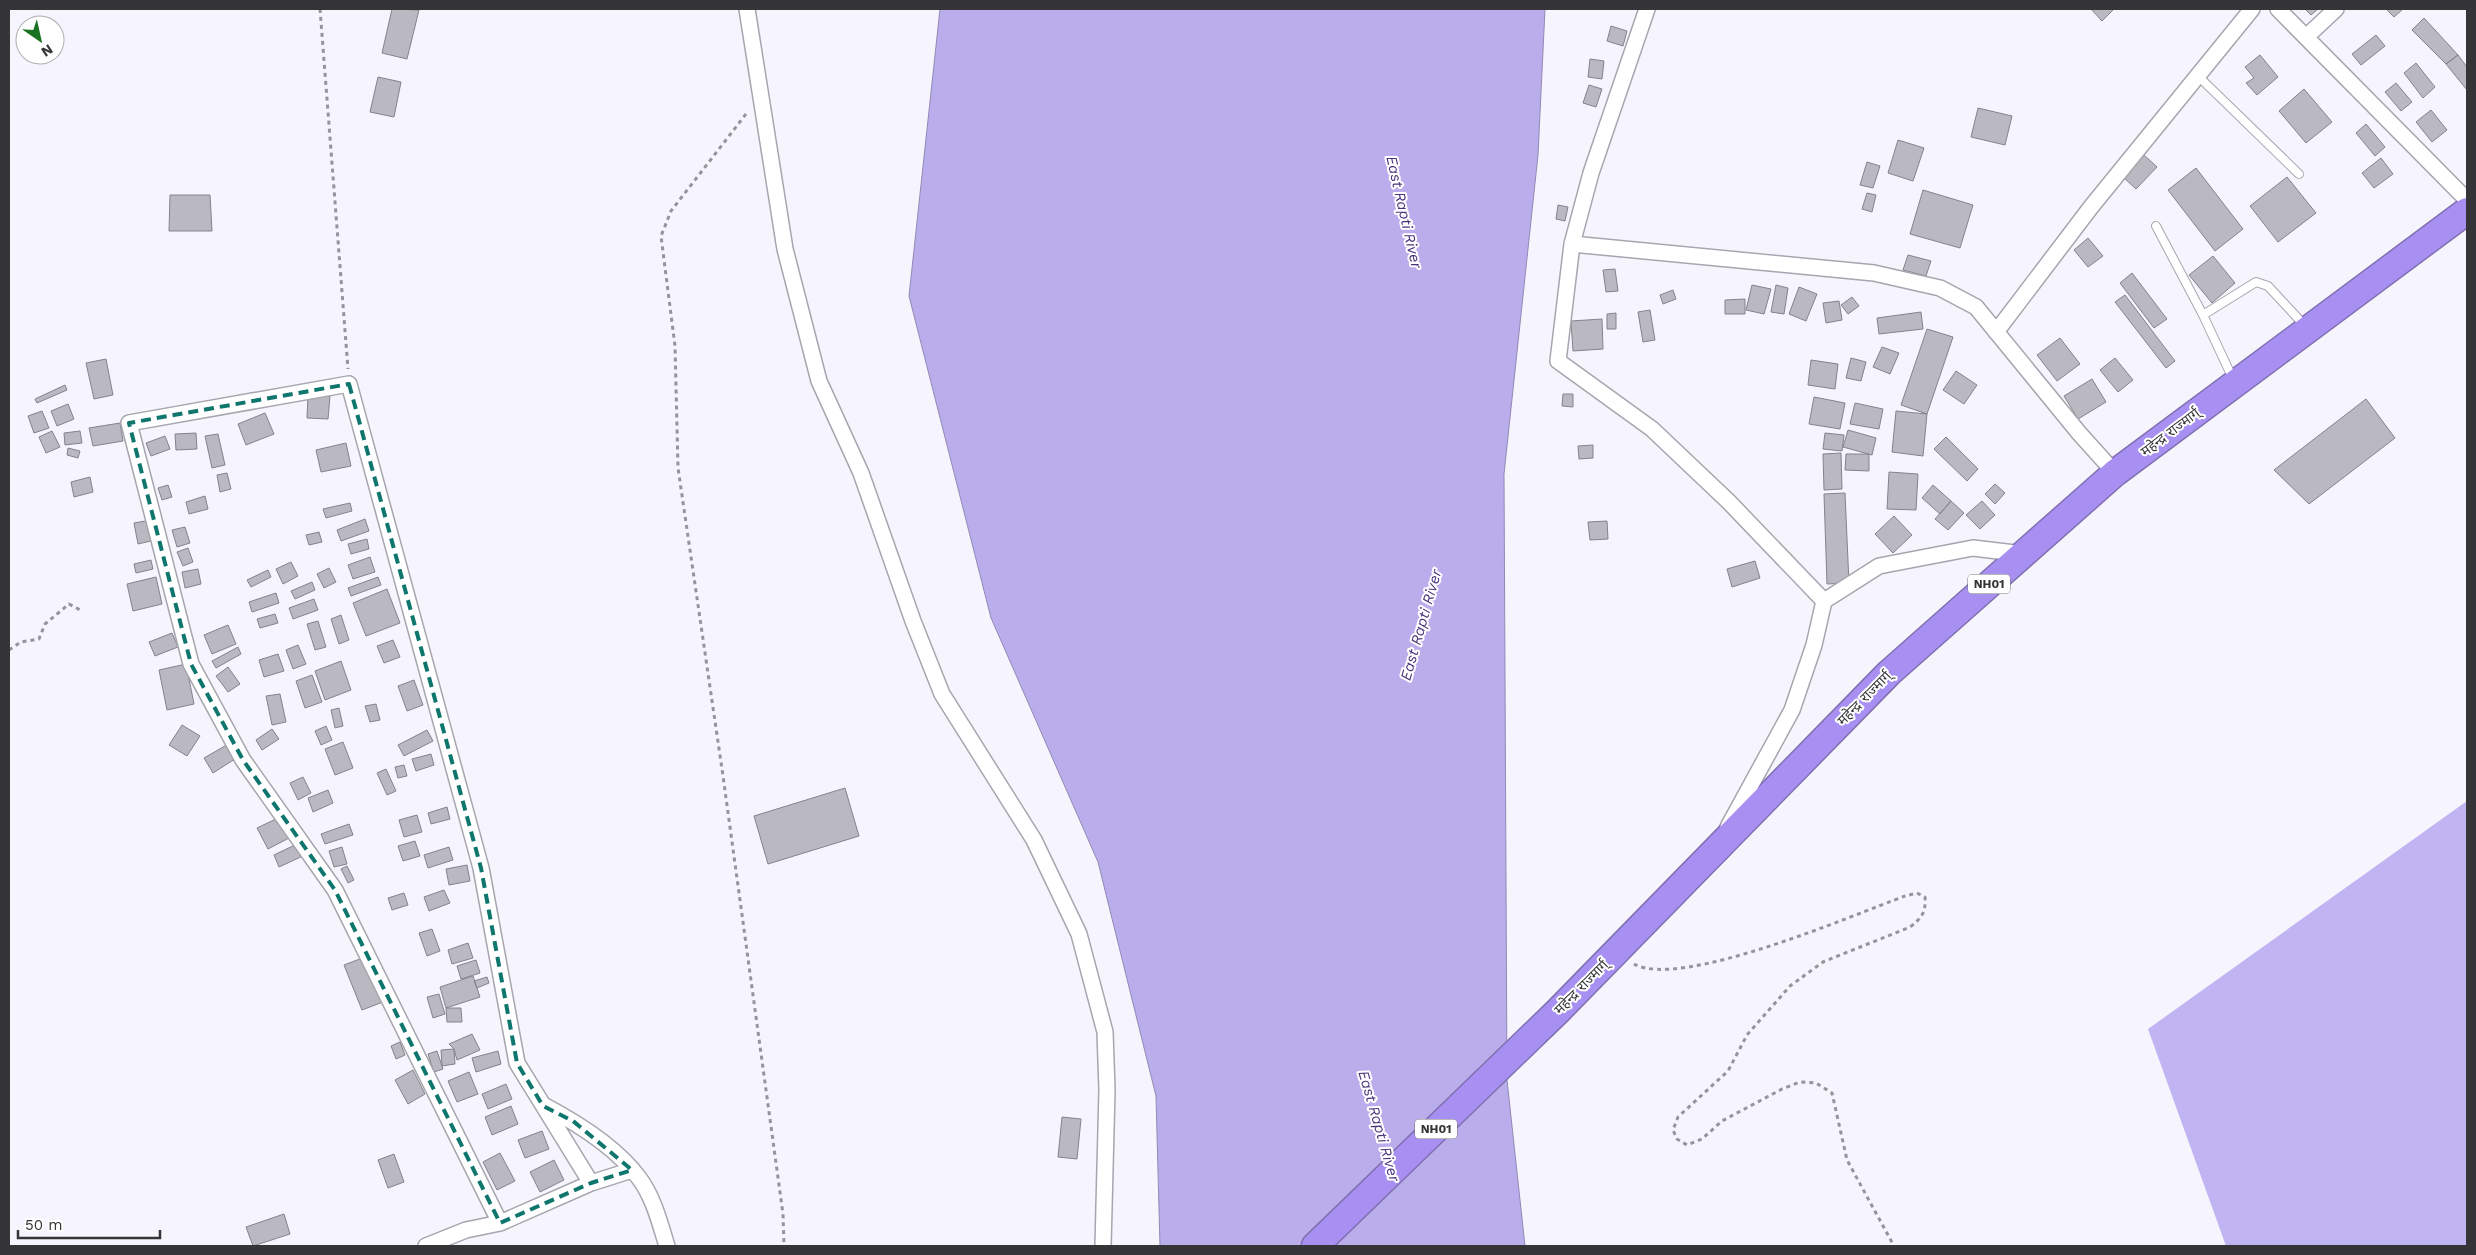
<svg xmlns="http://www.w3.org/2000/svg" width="2476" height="1255" viewBox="0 0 2476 1255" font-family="'Work Sans','Noto Sans Devanagari',sans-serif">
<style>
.forest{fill:#c1b4f3}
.water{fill:#baadeb;stroke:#9289b5}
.building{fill:#bab9c1;stroke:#84828a}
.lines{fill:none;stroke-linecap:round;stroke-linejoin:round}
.lane-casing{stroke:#a7a5ae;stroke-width:10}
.street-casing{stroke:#a7a5ae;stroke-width:18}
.highway-casing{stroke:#8070b1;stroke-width:29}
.path{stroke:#95949a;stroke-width:3;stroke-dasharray:4 4;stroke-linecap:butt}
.lane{stroke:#fff;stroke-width:8}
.street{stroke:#fff;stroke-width:15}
.highway{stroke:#a890f2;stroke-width:26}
.marked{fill:none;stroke:#0f766e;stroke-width:4;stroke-dasharray:10 6;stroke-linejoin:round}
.labels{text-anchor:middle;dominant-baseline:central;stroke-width:4;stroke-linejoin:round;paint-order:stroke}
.shield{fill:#fff;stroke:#727274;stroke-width:1}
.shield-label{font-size:12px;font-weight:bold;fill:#353538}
.street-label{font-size:14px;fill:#353538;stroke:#fff}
.water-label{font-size:15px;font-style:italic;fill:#49347c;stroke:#fff}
</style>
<rect width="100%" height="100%" fill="#f6f4fd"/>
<path class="forest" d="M2467 801V1246H2226L2148 1029Z"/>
<path class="water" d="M940 9H1545L1538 155 1504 474 1507 1080 1525 1246H1160L1156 1096 1098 862 991 618 909 296Z"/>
<path class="building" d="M392 9 419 10 407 59 382 53Z
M2091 9H2114L2102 21Z
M2305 9H2318L2311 15Z
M2386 9H2403L2394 17Z
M2424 18 2458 55 2446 64 2412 30Z
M1611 26 1627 31 1623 46 1607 41Z
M2376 35 2385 46 2361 65 2352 54Z
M2260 55 2278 77 2257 95 2246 83 2254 78 2245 67Z
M2458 55 2467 67V90L2446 64Z
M1590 59 1604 61 1602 79 1588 77Z
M2416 63 2435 87 2423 98 2404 73Z
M378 77 401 82 394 117 370 112Z
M2396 83 2412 102 2401 111 2385 92Z
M1589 85 1602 89 1596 107 1583 103Z
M2304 89 2332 122 2306 143 2279 111Z
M1978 108 2012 116 2005 145 1971 137Z
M2431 110 2447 130 2432 142 2416 122Z
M2366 124 2385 147 2375 156 2356 133Z
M1898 140 1924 148 1913 181 1888 173Z
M2144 155 2157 167 2136 189 2123 177Z
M2381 158 2393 174 2374 188 2362 173Z
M1867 162 1880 166 1873 188 1860 185Z
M2196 168 2243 229 2215 251 2168 190Z
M2287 177 2316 213 2278 242 2250 206Z
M1923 190 1973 205 1960 248 1910 234Z
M1867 193 1876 195 1872 212 1862 209Z
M170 195H210L212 231H169Z
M1558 205 1568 207 1565 221 1556 219Z
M2088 238 2103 256 2088 267 2074 250Z
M1908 255 1931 261 1926 276 1903 270Z
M2213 256 2235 283 2212 303 2189 275Z
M1615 269 1618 291 1606 292 1603 270Z
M2132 273 2167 319 2154 328 2120 283Z
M1752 285 1771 289 1764 314 1746 310Z
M1776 285 1788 288 1784 314 1771 312Z
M1799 287 1817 294 1806 321 1789 314Z
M1673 290 1676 299 1663 304 1660 295Z
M2125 295 2175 361 2166 368 2115 302Z
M1852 297 1859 306 1848 314 1841 305Z
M1745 299V314H1725V300Z
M1839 301 1842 320 1826 323 1823 303Z
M1650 310 1655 340 1643 342 1638 312Z
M1921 312 1923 329 1879 334 1877 318Z
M1616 313V329H1607V314Z
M1602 319 1603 349 1573 351 1571 321Z
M1927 329 1953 337 1927 414 1901 405Z
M2060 338 2080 364 2057 381 2037 355Z
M1882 347 1899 353 1890 374 1873 367Z
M1851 358 1866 362 1861 381 1846 378Z
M2115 358 2133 380 2118 392 2100 370Z
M106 359 113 395 94 399 86 363Z
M1811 360 1838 364 1835 389 1808 385Z
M1956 371 1977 385 1964 404 1943 390Z
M2092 379 2106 402 2078 419 2064 396Z
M65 385 67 390 37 403 35 399Z
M1563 394H1573V407L1562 406Z
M308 395 330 396 328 419 307 418Z
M1814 397 1845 403 1840 429 1809 424Z
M2366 399 2395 438 2309 504 2274 470Z
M1855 403 1883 409 1879 429 1850 424Z
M68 404 74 419 57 426 51 411Z
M42 411 49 428 34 433 28 416Z
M1896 411 1927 414 1923 456 1892 452Z
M265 413 274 434 246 445 238 424Z
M120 423 123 441 93 446 89 428Z
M1848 430 1876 438 1872 455 1843 447Z
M52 431 60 447 46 453 39 437Z
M80 431 82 443 65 445 64 433Z
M196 433 197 449 176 450 175 434Z
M1825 433 1844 435 1842 451 1823 449Z
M218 434 225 465 212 468 205 436Z
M165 436 170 449 151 456 146 443Z
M1946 437 1978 469 1967 481 1934 449Z
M346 443 351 466 321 472 316 450Z
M1593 445V458L1579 459 1578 446Z
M68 448 80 451 78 458 67 455Z
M1841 453 1842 489 1824 490 1823 454Z
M1846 454H1869V471L1845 470Z
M1889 472 1918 474 1916 510 1887 509Z
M227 473 231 489 220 492 217 475Z
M90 477 93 492 74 497 71 482Z
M1995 484 2005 493 1995 504 1985 494Z
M168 485 172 497 162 500 158 488Z
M1933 485 1951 501 1940 514 1922 498Z
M1845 493 1849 583 1827 584 1824 494Z
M205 496 208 509 189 514 186 502Z
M1951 501 1964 513 1948 530 1935 519Z
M1982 501 1995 515 1980 529 1966 515Z
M350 503 352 511 326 518 323 509Z
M1894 516 1912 535 1893 553 1875 534Z
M365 519 369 531 341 541 337 530Z
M151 520 155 540 138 544 134 523Z
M1607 521 1608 539 1590 540 1588 522Z
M185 527 190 543 177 547 172 530Z
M319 532 322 542 309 545 306 535Z
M367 539 369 549 351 554 348 544Z
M188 548 193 562 183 566 177 552Z
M370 557 375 572 353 579 348 565Z
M151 560 153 569 136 573 134 564Z
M1755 561 1760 578 1732 587 1727 569Z
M291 562 298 576 283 584 276 569Z
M329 568 336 582 324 588 317 574Z
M198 569 201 584 185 588 182 572Z
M268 570 271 577 251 587 247 580Z
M156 577 162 604 133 611 127 584Z
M378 577 381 585 351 596 348 588Z
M312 582 315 590 295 599 291 591Z
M387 589 400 623 366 636 353 603Z
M276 593 279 603 252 612 249 602Z
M314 599 318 610 293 619 289 608Z
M275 614 278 623 260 628 257 619Z
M341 615 349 640 339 644 331 619Z
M318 621 326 647 315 650 307 624Z
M228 625 236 644 212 654 204 635Z
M172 633 178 647 155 656 149 642Z
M393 640 400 657 384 663 377 646Z
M298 645 306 664 293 669 286 650Z
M238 647 241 654 216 668 212 661Z
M278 654 284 671 264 677 259 660Z
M341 661 351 690 325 700 315 671Z
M186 664 194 704 167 710 159 670Z
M228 667 240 684 228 692 216 676Z
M312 675 322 702 305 708 296 681Z
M414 680 423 705 407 711 398 686Z
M280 694 286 722 272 725 266 696Z
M376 704 380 720 370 722 365 706Z
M339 708 343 726 335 728 331 710Z
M182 725 200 736 187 756 169 745Z
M326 726 332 740 321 745 315 731Z
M272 729 279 739 262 750 256 740Z
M427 730 433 741 404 756 398 745Z
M343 742 353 768 335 775 325 749Z
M230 743 238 757 213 773 204 758Z
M431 754 434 765 416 771 412 759Z
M404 765 407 776 398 778 395 767Z
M386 769 396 791 387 795 377 773Z
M303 777 311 793 298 800 290 783Z
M845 788 859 836 768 864 754 816Z
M328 790 333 803 313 812 308 798Z
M447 807 450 819 431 824 428 813Z
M417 815 422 832 404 837 399 820Z
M278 818 289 838 268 849 257 828Z
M349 824 353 835 325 844 321 834Z
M415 841 420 856 403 861 398 846Z
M299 843 305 855 279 867 274 855Z
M342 847 347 864 334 867 329 851Z
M449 847 453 860 428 868 424 855Z
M467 865 470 881 449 885 446 869Z
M347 866 354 880 348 883 341 869Z
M444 890 450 903 429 911 424 897Z
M404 893 408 905 392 910 388 898Z
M432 929 440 951 427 956 419 933Z
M468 943 473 958 452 964 448 950Z
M365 957 383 1002 362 1010 344 965Z
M476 960 480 973 461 979 457 966Z
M473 976 480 997 446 1008 440 987Z
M487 977 489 983 477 988 474 981Z
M439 994 445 1014 433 1018 427 997Z
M446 1008H461L462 1022H447Z
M472 1034 480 1050 457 1060 454 1049 449 1044Z
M400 1042 405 1055 396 1059 391 1046Z
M454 1049 455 1064 442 1066 441 1050Z
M437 1051 443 1069 434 1072 428 1054Z
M498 1051 501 1064 476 1072 472 1058Z
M413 1070 425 1094 408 1104 395 1080Z
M469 1072 478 1094 457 1102 448 1081Z
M506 1084 512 1099 488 1109 482 1094Z
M511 1106 518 1124 492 1135 485 1117Z
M1062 1117 1081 1119 1077 1159 1058 1157Z
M542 1131 549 1149 525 1158 518 1140Z
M500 1153 515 1181 497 1190 483 1162Z
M394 1154 404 1182 388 1188 378 1160Z
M554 1160 564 1180 540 1192 530 1172Z
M284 1214 290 1234 253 1246 246 1227Z"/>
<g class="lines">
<g class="lane-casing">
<path id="lane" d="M2197 75 2299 174
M2156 226 2203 315
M2233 379 2203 315 2256 282 2268 286 2305 326"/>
</g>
<g class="street-casing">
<path id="street" d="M747 9 785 249 819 381 861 473 913 621 942 694 1034 840 1079 934 1105 1032 1107 1090 1103 1246
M1647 9 1591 173 1572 244 1558 361 1652 429 1729 502 1824 601 1814 645 1792 710 1728 827
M2278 9 2467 200
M2306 37 2336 9
M1572 244 1874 273 1940 288 1976 307 2079 433 2115 473
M1996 332 2091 207 2252 9
M1824 601 1879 566 1973 548 2023 554
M545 1106C579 1124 616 1147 639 1178 654 1198 660 1224 667 1246
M500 1223 335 890 243 760 191 664 129 423 349 384 481 868 517 1063 591 1183
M426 1246 466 1230 500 1223 591 1183 632 1170"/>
</g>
<g class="highway-casing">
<path id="highway" d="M1315 1246 1558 1011 1889 673 2115 473 2467 211"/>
</g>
<path class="path" d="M320 9 348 369
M746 114 671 211 661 236 675 346 678 468 723 776 783 1214 784 1246
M9 650 21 642 39 639 45 624 69 604 82 611
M1634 964C1680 990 1853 915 1905 896L1917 893 1925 897C1926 912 1922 918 1910 927L1823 962 1790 986 1747 1035 1728 1071 1678 1117 1673 1130 1677 1139 1687 1145 1702 1139 1722 1121 1782 1089 1800 1082 1816 1083 1832 1093 1847 1160 1894 1246"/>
<use href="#lane" class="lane"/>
<use href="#street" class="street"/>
<use href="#highway" class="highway"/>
</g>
<path class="marked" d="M349 384 481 868 517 1063 543 1106 573 1121 632 1170 591 1183 500 1223 335 890 243 760 191 664 129 423Z"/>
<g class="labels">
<g class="shield">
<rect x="1968" y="574.5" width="42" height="19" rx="4"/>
<rect x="1415" y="1119.5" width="42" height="19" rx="4"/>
</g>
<g class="shield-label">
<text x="1989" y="584">NH01</text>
<text x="1436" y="1129">NH01</text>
</g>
<g class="street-label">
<text transform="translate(2170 432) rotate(-37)">महेन्द्र राज्मार्ग्</text>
<text transform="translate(1864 698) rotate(-45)">महेन्द्र राज्मार्ग्</text>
<text transform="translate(1581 987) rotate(-45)">महेन्द्र राज्मार्ग्</text>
</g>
<g class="water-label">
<text transform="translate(1404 212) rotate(77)">East Rapti River</text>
<text transform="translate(1421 625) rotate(-74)">East Rapti River</text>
<text transform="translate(1379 1126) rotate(74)">East Rapti River</text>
</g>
</g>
<rect width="2476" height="1255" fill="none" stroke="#353538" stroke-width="20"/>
<g transform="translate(40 40) rotate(146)"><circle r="24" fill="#ffffff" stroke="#aeaeaf"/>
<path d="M0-4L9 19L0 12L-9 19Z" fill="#19721f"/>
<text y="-8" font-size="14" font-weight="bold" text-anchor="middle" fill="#353538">N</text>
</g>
<path d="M18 1230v8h142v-8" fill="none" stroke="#353538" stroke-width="2.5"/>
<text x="25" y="1230" font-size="15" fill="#353538" stroke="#ffffff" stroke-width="4" paint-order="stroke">50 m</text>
</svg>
